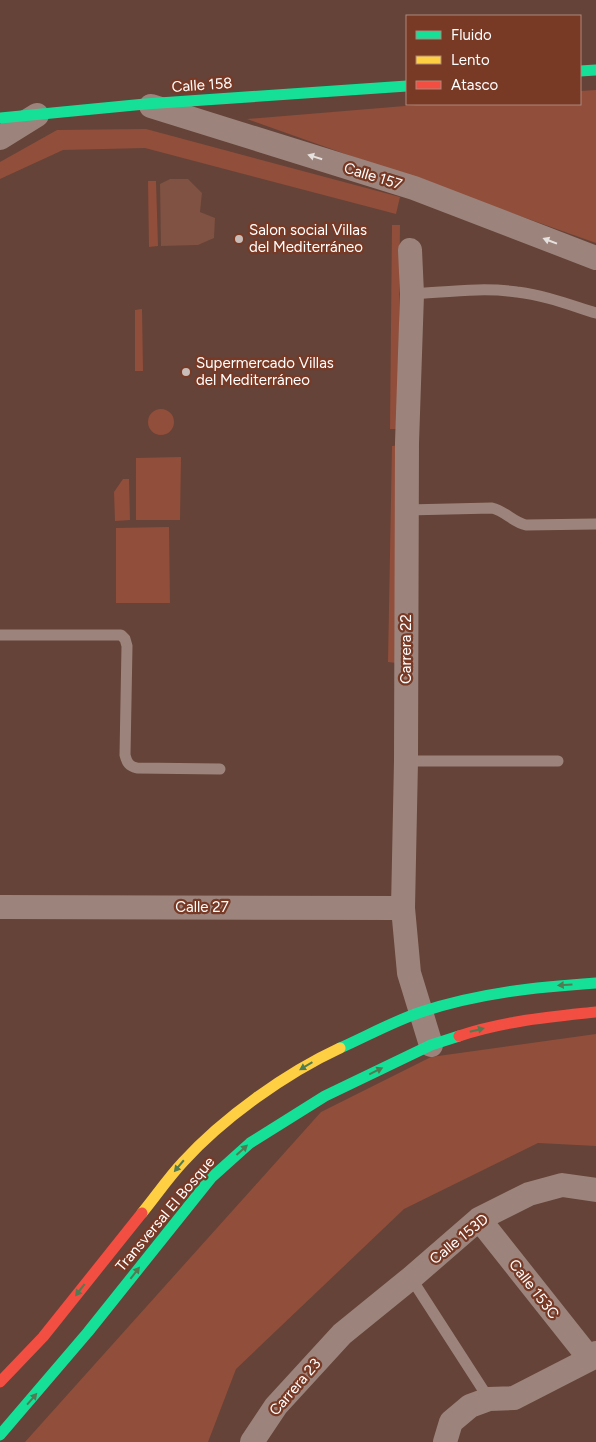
<svg xmlns="http://www.w3.org/2000/svg" width="596" height="1442" viewBox="0 0 596 1442" font-family="Figtree,sans-serif">
<style>
.green{fill:#914e3b}
.water{fill:#7f5243}
.lines{fill:none;stroke-linecap:round;stroke-linejoin:round}
.lane{stroke:#9c847c;stroke-width:11}
.street{stroke:#9c847c;stroke-width:24}
.fast{stroke:#16e098;stroke-width:11}
.slow{stroke:#ffcf43;stroke-width:11}
.jam{stroke:#f24e42;stroke-width:11}
.oneway{fill:#e6e0de}
.oneway2{fill:#517c53}
.poi-dot{fill:#c9bdb9;stroke:#783925;stroke-width:2}
.labels{text-anchor:middle;dominant-baseline:central;stroke-width:4.5;stroke-linejoin:round;paint-order:stroke}
.street-label{font-size:15px;fill:#fff;stroke:#783925}
.poi-label{font-size:15px;fill:#fff;stroke:#783925;text-anchor:start}
</style>
<rect width="100%" height="100%" fill="#654338"/>
<path class="green" d="M596 90V243L247 119 429 104H580V91Z
M146 129 400 197 396 214 145 148 63 150 0 179V162L57 130Z
M148 181H156L158 246 149 247Z
M392 225H400L398 429H390Z
M142 309 143 371H135V310Z
M148 422a13 13 0 1 1 26 0a13 13 0 1 1-26 0Z
M400 445 396 663 388 662 392 446Z
M181 457 180 520H136V458Z
M123 479H129L130 520 115 521 114 492Z
M169 527 170 603H116V528Z
M596 1034V1146L538 1143 404 1209 236 1369 208 1442H25L321 1112 431 1057Z"/>
<path class="water" d="M170 179H188L202 193 200 212 215 218 214 238 198 245 161 246 160 184Z"/>
<g class="lines">
<path class="lane" d="M412 294C447 292 483 287 517 292 544 295 570 305 596 313
M407 510 492 508C505 511 513 522 526 525L595 524
M0 635H121L125 639 127 646 125 755C127 763 129 766 137 768L220 769
M406 761H558
M411 1278 489 1399"/>
<path class="street" d="M151 106 414 188 596 258
M0 138 37 115
M410 250 412 294 407 443 406 761 403 908 409 973 431 1045
M0 907 403 908
M479 1219 590 1359
M252 1442 276 1406 342 1334 411 1278 479 1219 529 1194 562 1185 596 1190
M445 1442 451 1422 470 1406 489 1399 514 1398 590 1359 596 1353"/>
<path class="fast" d="M580 71 596 70
M0 118 145 104 407 86
M340 1048C367 1036 394 1021 421 1012 478 993 537 987 596 983
M0 1435 88 1332 211 1178 250 1143 325 1096 431 1045 459 1036"/>
<path class="slow" d="M142 1213C156 1196 168 1178 183 1162 223 1118 286 1073 340 1048"/>
<path class="jam" d="M459 1036C503 1021 550 1017 596 1012
M0 1382 43 1337 142 1213"/>
</g>
<defs><path id="oneway-solid" d="M-6-.8H1V-3.2L6.5 0L1 3.2V.8H-6Z" transform="scale(1.25)"/></defs>
<g class="oneway">
<use href="#oneway-solid" transform="translate(315 157) rotate(-163)"/>
<use href="#oneway-solid" transform="translate(550 241) rotate(-159)"/>
</g>
<g class="oneway2">
<use href="#oneway-solid" transform="translate(565 985) rotate(176)"/>
<use href="#oneway-solid" transform="translate(477 1030) rotate(-14)"/>
<use href="#oneway-solid" transform="translate(306 1066) rotate(149)"/>
<use href="#oneway-solid" transform="translate(376 1071) rotate(-26)"/>
<use href="#oneway-solid" transform="translate(242 1150) rotate(-42)"/>
<use href="#oneway-solid" transform="translate(179 1166) rotate(130)"/>
<use href="#oneway-solid" transform="translate(135 1273) rotate(-52)"/>
<use href="#oneway-solid" transform="translate(80 1290) rotate(128)"/>
<use href="#oneway-solid" transform="translate(32 1399) rotate(-49)"/>
</g>
<g class="poi-dot">
<circle cx="239" cy="239" r="5"/>
<circle cx="186" cy="372" r="5"/>
</g>
<g class="labels">
<g class="street-label">
<text transform="translate(202 85) rotate(-4)">Calle 158</text>
<text transform="translate(373 176) rotate(17)">Calle 157</text>
<text transform="translate(406 649) rotate(-90)">Carrera 22</text>
<text x="202" y="907">Calle 27</text>
<text transform="translate(165 1214) rotate(-50)">Transversal El Bosque</text>
<text transform="translate(459 1239) rotate(-39)">Calle 153D</text>
<text transform="translate(534 1289) rotate(52)">Calle 153C</text>
<text transform="translate(295 1387) rotate(-49)">Carrera 23</text>
</g>
<g class="poi-label">
<text x="249" y="230">Salon social Villas<tspan x="249" dy="17">del Mediterráneo</tspan></text>
<text x="196" y="363">Supermercado Villas<tspan x="196" dy="17">del Mediterráneo</tspan></text>
</g>
</g>
<rect x="406" y="15" width="175" height="90" fill="#783925" stroke="#ae887c"/>
<rect x="416" y="31" width="25" height="8" fill="#16e098" stroke="#ae887c"/>
<text x="451" y="40" font-size="15" fill="#ffffff">Fluido</text>
<rect x="416" y="56" width="25" height="8" fill="#ffcf43" stroke="#ae887c"/>
<text x="451" y="65" font-size="15" fill="#ffffff">Lento</text>
<rect x="416" y="81" width="25" height="8" fill="#f24e42" stroke="#ae887c"/>
<text x="451" y="90" font-size="15" fill="#ffffff">Atasco</text>
</svg>
